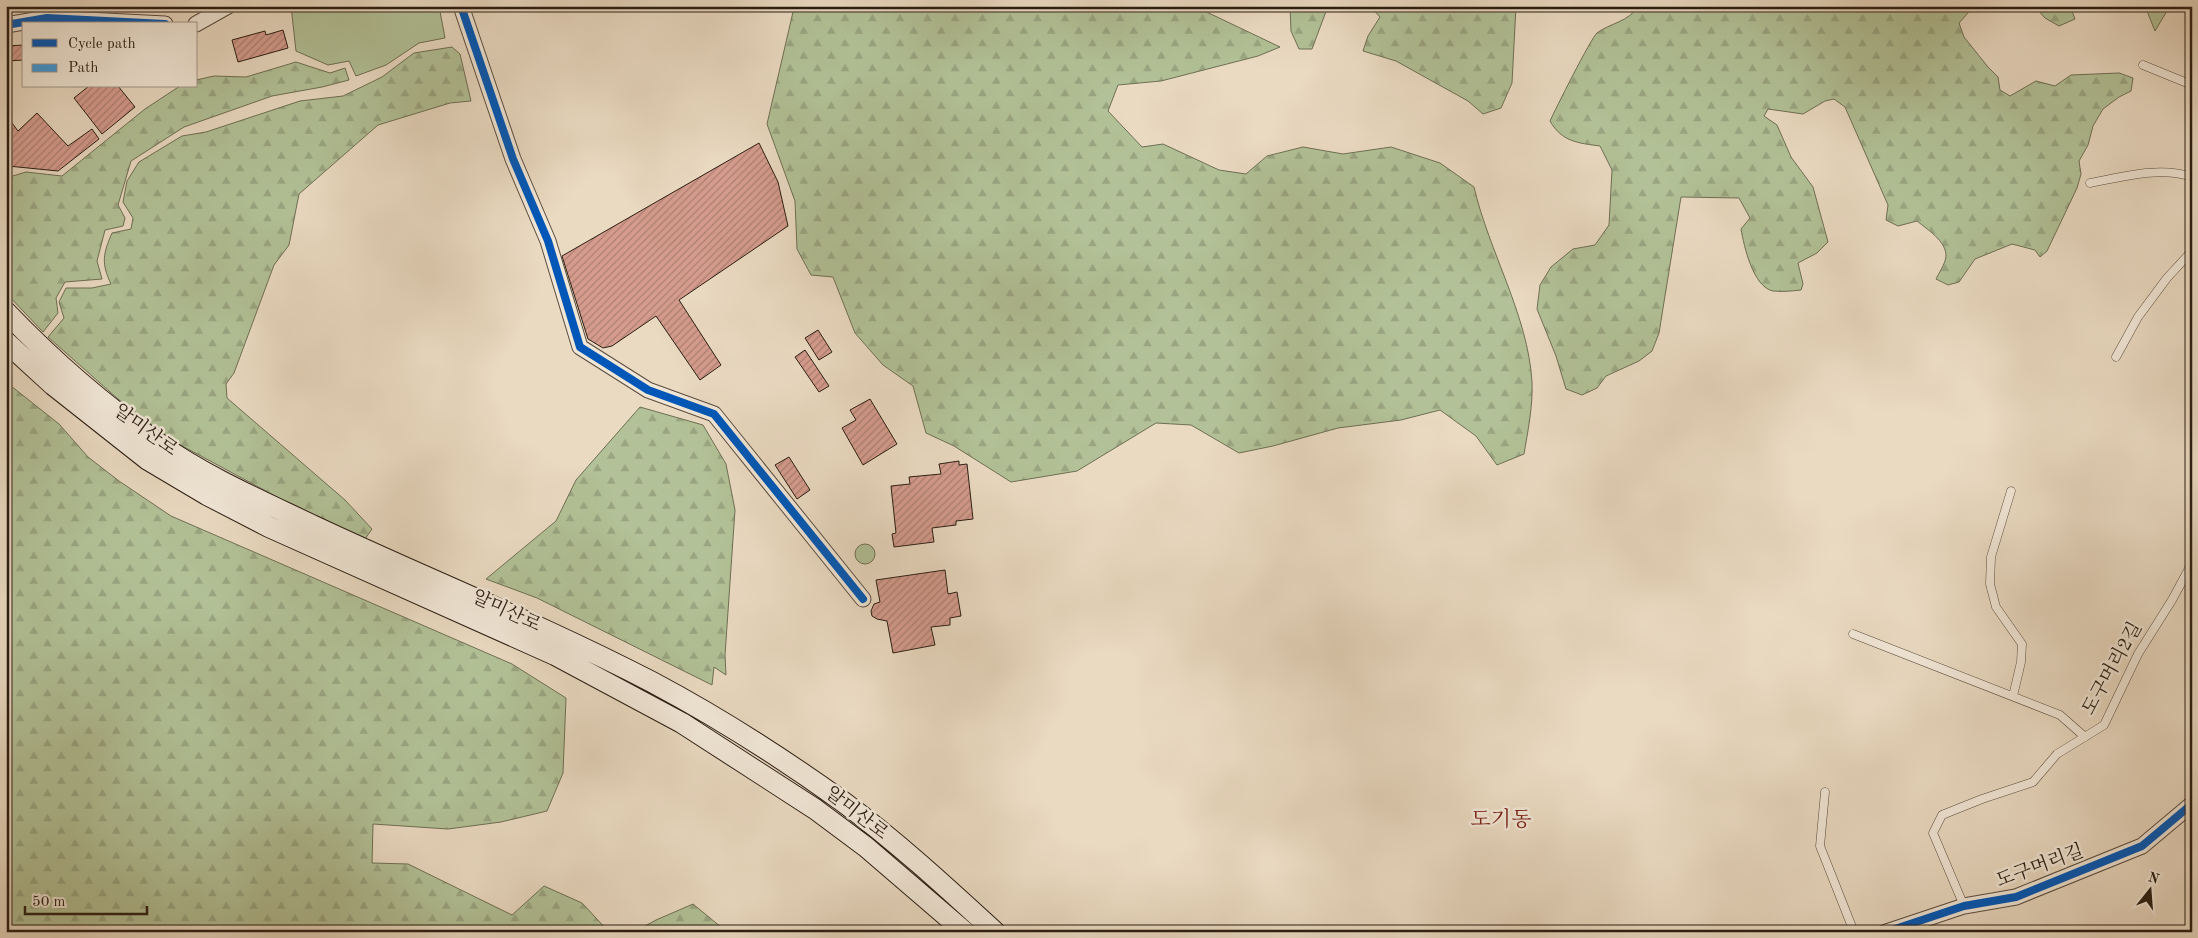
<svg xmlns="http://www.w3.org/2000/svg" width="2198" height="938" viewBox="0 0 2198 938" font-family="'Old Standard TT','Noto Serif KR',serif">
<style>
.grass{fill:#b2c197;stroke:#6e6f54}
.forest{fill:url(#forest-firs);stroke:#6e6f54}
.building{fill:url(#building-hatch);stroke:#2a1d12}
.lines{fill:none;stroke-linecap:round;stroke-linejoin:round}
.lane-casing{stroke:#5a4c3e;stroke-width:9}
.street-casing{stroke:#5a4c3e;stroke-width:17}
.secondary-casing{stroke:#2a1d12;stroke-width:22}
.lane{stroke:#f1e7d7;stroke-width:8}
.street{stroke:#f1e7d7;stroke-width:15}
.secondary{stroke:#f1e7d7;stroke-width:20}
.quiet{stroke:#3d9bde;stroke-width:6;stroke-dasharray:12 6;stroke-linecap:butt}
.cycleway-casing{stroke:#f1e7d7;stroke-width:11}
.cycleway{stroke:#0057b8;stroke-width:8}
.labels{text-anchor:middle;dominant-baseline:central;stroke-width:5;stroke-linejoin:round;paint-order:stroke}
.street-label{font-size:19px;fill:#2a1d12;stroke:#f1e7d7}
.quarter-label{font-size:21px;fill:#7a1f14;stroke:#f1e7d7}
</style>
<defs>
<pattern id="forest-firs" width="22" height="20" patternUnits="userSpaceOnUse" patternTransform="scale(1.25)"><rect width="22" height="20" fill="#b2c197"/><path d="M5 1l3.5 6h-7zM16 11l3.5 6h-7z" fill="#99a581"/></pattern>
<pattern id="building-hatch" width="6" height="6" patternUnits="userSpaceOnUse" patternTransform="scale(1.25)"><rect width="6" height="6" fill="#d59c8e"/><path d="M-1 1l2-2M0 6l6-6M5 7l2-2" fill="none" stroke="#ad7f73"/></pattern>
</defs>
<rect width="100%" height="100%" fill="#eadac2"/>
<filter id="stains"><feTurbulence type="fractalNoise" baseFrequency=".004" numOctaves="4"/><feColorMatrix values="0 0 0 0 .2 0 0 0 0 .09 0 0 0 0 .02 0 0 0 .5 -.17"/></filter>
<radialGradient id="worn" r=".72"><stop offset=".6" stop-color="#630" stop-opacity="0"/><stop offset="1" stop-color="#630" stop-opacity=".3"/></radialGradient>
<path class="grass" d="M291 6H439L445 38 419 43 386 65 356 76 349 61 328 65 296 51Z
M855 554a10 10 0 1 1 20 0a10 10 0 1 1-20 0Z"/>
<path class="forest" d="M792 6H1194L1280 47 1258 56 1161 81 1118 85 1108 111 1142 147 1163 144 1219 170 1246 174 1267 156 1303 147 1343 154 1391 147 1440 163 1474 187C1489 252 1528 315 1532 382 1533 406 1528 430 1524 454L1497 465 1476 436 1440 410 1401 420 1338 428 1273 446 1239 453 1191 425 1156 423 1077 471 1011 482 954 446 926 433 913 386 883 365 855 333 833 277 811 275 797 249 795 201 767 124 793 12Z
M1290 6H1328L1312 49H1299L1291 31Z
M1370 6H1516L1512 83 1501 108 1483 114 1468 101 1396 61 1363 51 1368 36 1380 17Z
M1638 6H1974L1959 23 1964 37 1988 67 1998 77 2000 90 2010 96 2036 81 2055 86 2071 75 2119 73 2133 78 2131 91 2119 97 2103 109 2093 126 2088 145 2079 161 2081 174 2077 188 2047 251 2040 257 2035 250 2012 244 1975 259 1959 282 1948 285 1936 279C1939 273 1943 267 1945 261 1951 244 1928 230 1917 221L1898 226 1886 220 1888 205 1845 107 1834 99 1825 101 1803 114 1768 109 1764 116 1777 125 1791 157 1813 187 1828 242 1817 253 1798 263 1803 284 1801 290C1792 291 1782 292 1773 291 1753 287 1744 246 1741 229L1750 218 1739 198 1681 197 1659 333 1652 351 1639 361 1606 376 1597 388 1582 395 1566 389 1556 356 1537 309 1540 285 1551 267 1573 249 1595 245 1609 225 1612 170 1600 146C1578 143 1562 142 1550 121 1555 110 1591 38 1597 33 1610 23 1629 22 1638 6Z
M2034 6H2070L2075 19 2059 26 2045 18Z
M2149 6H2170L2155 31 2147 11Z
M452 47 460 54 471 101 450 103 378 125 299 194 289 245 274 265 234 373 226 384 227 398 345 500 372 529 365 539 279 498 173 441 118 399 48 337 64 318 59 302 66 288H92L111 284C101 263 103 254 112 233L131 229 133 218 123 202 127 181 139 162 182 136 206 132 300 101 343 96 382 77 414 53Z
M296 62 330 73 345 68 349 80 322 87 272 96 184 127 131 161 118 205 125 218 123 226 105 230 97 261 102 279 65 282 56 298 58 313 43 332 6 293V178L26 172 62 176 145 109 180 86H196V80L214 76 246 77Z
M6 382 59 424 88 457 119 481 171 516 512 664 566 698 563 773 547 811 501 822 448 829 373 824 372 863 408 864 512 915 544 886 582 903 609 932H6Z
M640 407 703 425 726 464 735 510 725 655 726 675 714 667 712 685 537 598 486 579 556 521 576 480Z
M693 904 727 932H634L656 920Z"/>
<path class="building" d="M283 30 288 48 238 62 232 40 265 31 266 35Z
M24 45V60L6 61V46Z
M89 86H118L135 107 102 134 74 98Z
M37 113 68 146 92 129 99 139 58 171 8 166 6 115 18 131Z
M759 143 778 182 788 226 679 300 721 365 700 380 656 316 612 346 603 348 588 339 562 256Z
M818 330 832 352 819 360 805 338Z
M805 350 829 386 819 392 795 357Z
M870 399 897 444 863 465 842 428 856 420 850 410Z
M789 457 810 490 797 499 775 465Z
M959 461V465L967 464 973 519 956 521V525L932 528 934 542 894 547 892 534 896 533 891 486 910 484 909 477 941 474 939 464Z
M945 570 948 594 957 592 961 616 950 618V625L931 627 935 645 893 653 887 621 877 619 872 616 871 611 874 604 880 602 876 580Z"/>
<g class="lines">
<g class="lane-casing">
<path id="lane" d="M2143 65 2192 85
M2090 183C2123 177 2159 166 2192 177
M2116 357 2138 317 2167 278 2192 251
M2011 491 1991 557 1990 584 1996 607 2022 644 2021 662 2013 696
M1853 634 2060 715 2085 737
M1825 792 1820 846 1854 932
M1964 906 1933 833 1942 815 1982 799 2033 782 2057 754 2104 725 2138 654 2172 600 2192 563"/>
</g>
<g class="street-casing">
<path id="street" d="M461 6 513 159 548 241 580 347 648 390 714 414 863 599
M196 24 228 6
M6 25 47 18 165 24
M1886 932 1964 906 2016 897 2142 846 2192 804"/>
</g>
<g class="secondary-casing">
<path id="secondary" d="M6 312C52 360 104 405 158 443 206 477 262 501 314 526 427 579 542 625 652 682 718 717 782 758 842 801 896 841 946 887 995 932
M6 342 53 385 148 460 207 495 269 527 555 655 682 723 815 809 866 847 965 932"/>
</g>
<use href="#lane" class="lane"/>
<use href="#street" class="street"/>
<use href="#secondary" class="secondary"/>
<path class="quiet" d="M1079 931V932"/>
<g class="cycleway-casing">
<path id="cycleway" d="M461 6 513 159 548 241 580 347 648 390 714 414 863 599
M6 25 47 18 165 24
M1886 932 1964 906 2016 897 2142 846 2192 804"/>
</g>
<use href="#cycleway" class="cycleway"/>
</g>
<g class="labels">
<g class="street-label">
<text transform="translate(145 431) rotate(36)">알미산로</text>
<text transform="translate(506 612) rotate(25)">알미산로</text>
<text transform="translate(2113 669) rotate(-61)">도구머리2길</text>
<text transform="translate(856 814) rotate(38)">알미산로</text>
<text transform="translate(2040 867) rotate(-20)">도구머리길</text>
</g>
<g class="quarter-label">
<text x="1501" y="820">도기동</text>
</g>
</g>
<rect width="2198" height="938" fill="none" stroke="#eadac2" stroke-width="25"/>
<rect x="8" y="8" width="2183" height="923" fill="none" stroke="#2a1d12" stroke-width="2.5"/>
<rect x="12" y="12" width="2173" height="913" fill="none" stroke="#2a1d12"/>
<rect x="22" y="22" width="175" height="65" fill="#f1e7d7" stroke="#a19688"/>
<rect x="32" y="39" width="25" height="8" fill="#0057b8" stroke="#a19688"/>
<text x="68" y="48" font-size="15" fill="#2a1d12">Cycle path</text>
<rect x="32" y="64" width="25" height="8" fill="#3d9bde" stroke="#a19688"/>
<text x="68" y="72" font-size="15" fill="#2a1d12">Path</text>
<g transform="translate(2150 890) rotate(17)" stroke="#f1e7d7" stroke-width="4" paint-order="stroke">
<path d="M0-4L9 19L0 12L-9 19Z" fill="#2a1d12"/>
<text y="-8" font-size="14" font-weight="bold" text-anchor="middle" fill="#2a1d12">N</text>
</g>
<path d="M25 906v8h122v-8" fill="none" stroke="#2a1d12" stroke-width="2.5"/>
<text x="32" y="906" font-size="15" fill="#2a1d12" stroke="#f1e7d7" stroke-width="4" paint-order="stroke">50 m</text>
<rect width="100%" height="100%" filter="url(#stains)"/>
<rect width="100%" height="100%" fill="url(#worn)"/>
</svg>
